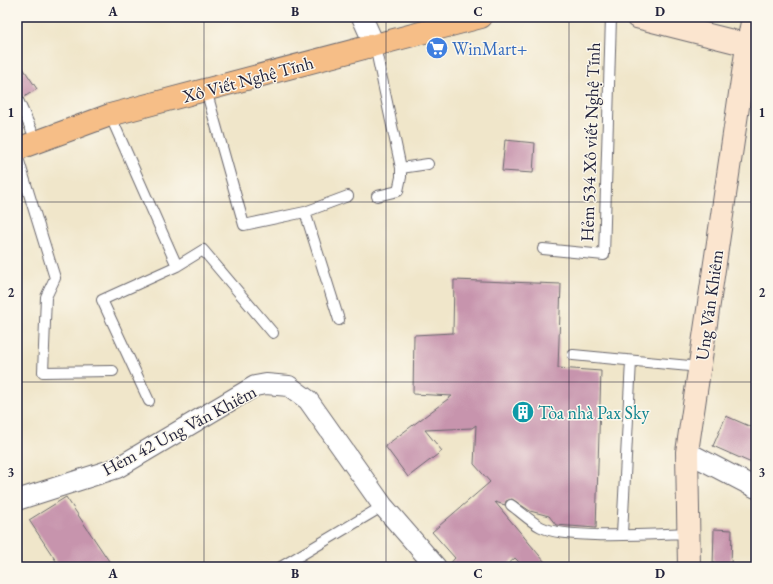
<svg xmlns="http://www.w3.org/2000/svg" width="773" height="584" viewBox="0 0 773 584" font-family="'EB Garamond',serif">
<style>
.building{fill:#c794ad}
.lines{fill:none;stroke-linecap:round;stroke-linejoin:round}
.service-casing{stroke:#6a676d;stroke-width:12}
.minor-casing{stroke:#6a676d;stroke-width:22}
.secondary-casing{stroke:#6a676d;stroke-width:24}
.primary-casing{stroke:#6a676d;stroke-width:24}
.service{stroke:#fff;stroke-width:10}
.minor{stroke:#fff;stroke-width:20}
.secondary{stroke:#fbe5cf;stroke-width:22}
.primary{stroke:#f6be87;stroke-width:22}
.grid{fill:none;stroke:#22223b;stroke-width:1;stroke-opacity:0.55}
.labels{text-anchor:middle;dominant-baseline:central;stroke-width:3;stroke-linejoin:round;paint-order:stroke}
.shop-label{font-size:18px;fill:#366cbe;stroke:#fbf7ec;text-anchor:start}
.street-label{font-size:18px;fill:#22223b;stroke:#fbf7ec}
.culture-label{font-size:18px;fill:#0d838f;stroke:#fbf7ec;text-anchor:start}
.neatline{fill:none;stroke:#22223b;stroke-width:1.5}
.grid-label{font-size:13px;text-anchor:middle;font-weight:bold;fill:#22223b}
</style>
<rect width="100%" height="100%" fill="#fbf7ec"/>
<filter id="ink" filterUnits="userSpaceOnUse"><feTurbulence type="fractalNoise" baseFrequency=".025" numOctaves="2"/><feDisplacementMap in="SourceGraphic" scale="8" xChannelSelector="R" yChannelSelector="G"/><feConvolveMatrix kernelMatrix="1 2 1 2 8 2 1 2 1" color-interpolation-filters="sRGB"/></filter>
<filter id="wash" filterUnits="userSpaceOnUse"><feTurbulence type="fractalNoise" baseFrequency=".012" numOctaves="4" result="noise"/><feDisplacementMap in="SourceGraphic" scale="16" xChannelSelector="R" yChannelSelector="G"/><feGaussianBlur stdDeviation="0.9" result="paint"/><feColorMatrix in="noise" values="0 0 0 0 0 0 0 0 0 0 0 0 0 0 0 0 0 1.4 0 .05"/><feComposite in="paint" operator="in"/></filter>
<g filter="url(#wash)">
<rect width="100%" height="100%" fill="#f0e6ca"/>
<g id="blocks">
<path class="building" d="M17 59 37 89 24 97 17 89Z
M505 140 535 143 533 173 502 171Z
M454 280 561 284 558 368 601 371 596 528 556 525 549 516 530 511 512 499 506 501 505 505 495 502 549 567H524L515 558 505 567H447L455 558 432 532 490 482 474 464 476 425 472 428 425 430 442 451 408 477 385 446 452 396 413 394 414 335 453 333Z
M726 416 756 429V465L713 446Z
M66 497 113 567H60L29 520Z
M714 529 732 530 731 567H713Z"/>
</g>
</g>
<g filter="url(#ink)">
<use href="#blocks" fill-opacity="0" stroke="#6a676d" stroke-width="1"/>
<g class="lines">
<g class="service-casing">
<path id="service" d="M375 46 401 168 428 164
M206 90 244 225 305 212 339 320
M17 98 36 140
M110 115 177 266
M17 155 55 278 46 297 43 372 113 371
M377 196 398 191 401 177V168
M305 212 348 196
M543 249 604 255 611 17
M573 355 700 367
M149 401 102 300 177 266 203 250 273 333
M511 505C521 512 531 522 541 527 566 540 656 534 688 533
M622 534 631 361
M281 567 383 506"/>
</g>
<g class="minor-casing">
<path id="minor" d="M362 17 375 46
M687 452 756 488
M17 500 117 468 255 386 266 384 289 386 308 400 383 506 436 567"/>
</g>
<g class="secondary-casing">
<path id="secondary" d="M637 17 756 47
M689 567 687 452 746 53 753 17"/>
</g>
<g class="primary-casing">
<path id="primary" d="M17 149 110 115 481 17"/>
</g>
<use href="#service" class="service"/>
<use href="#minor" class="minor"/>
<use href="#secondary" class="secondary"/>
<use href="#primary" class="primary"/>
</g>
</g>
<path class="grid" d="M204 17V567M386 17V567M569 17V567M17 202H756M17 382H756"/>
<defs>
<g id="supermarket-disc" transform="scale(1.15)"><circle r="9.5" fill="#3f7fe0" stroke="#fbf7ec"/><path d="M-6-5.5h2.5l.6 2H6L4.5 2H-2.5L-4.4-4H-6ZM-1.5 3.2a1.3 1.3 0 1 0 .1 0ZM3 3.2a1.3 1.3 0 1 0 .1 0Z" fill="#fff"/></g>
<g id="building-disc" transform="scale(1.15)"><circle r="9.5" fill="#0f9aa8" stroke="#fbf7ec"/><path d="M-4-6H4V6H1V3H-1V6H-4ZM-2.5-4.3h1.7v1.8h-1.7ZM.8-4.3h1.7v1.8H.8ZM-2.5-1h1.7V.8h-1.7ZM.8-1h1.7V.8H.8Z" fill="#fff"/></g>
</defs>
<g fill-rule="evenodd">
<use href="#supermarket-disc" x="437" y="48"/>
<use href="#building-disc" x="523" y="412"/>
</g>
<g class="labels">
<g class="shop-label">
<text x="452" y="48">WinMart+</text>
</g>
<g class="street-label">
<text transform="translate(248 79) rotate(-15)">Xô Viết Nghệ Tĩnh</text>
<text transform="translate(590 142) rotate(-88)">Hẻm 534 Xô viết Nghệ Tĩnh</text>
<text transform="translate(709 305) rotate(-82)">Ung Văn Khiêm</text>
<text transform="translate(179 430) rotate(-28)">Hẻm 42 Ung Văn Khiêm</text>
</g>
<g class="culture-label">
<text x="538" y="412">Tòa nhà Pax Sky</text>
</g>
</g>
<rect width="773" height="584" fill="none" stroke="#fbf7ec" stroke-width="44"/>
<rect x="22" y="22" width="729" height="540" class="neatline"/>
<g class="grid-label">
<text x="113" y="16">A</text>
<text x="295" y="16">B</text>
<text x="478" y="16">C</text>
<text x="660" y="16">D</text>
<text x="11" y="117">1</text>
<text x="762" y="117">1</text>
<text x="11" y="297">2</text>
<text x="762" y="297">2</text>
<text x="11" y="477">3</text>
<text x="762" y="477">3</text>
<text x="113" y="578">A</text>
<text x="295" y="578">B</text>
<text x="478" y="578">C</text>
<text x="660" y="578">D</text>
</g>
</svg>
